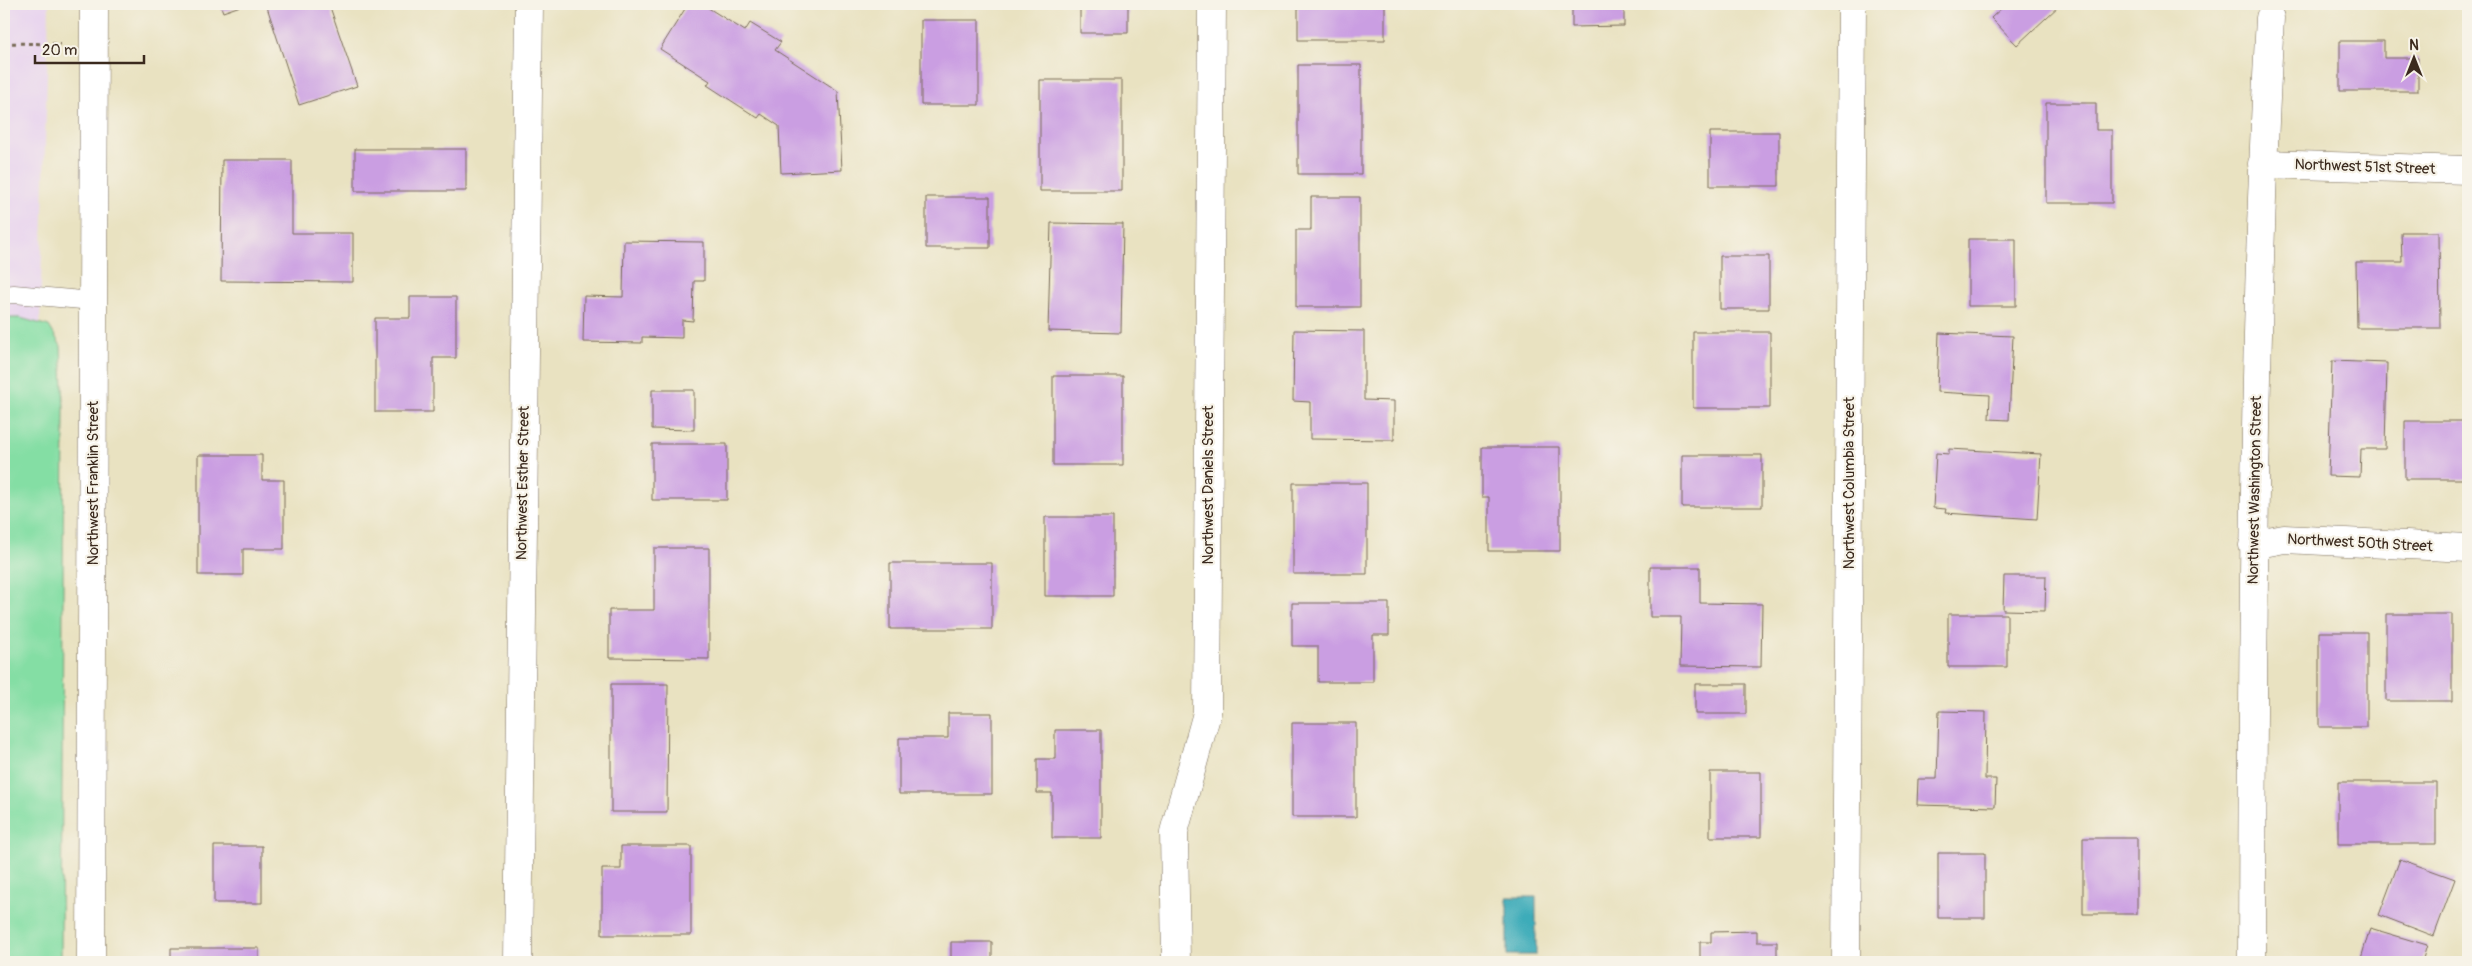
<svg xmlns="http://www.w3.org/2000/svg" width="2472" height="966" viewBox="0 0 2472 966" font-family="Pangolin,sans-serif">
<style>
.built{fill:#e7d2ef}
.green{fill:#84dea4;stroke:#608461}
.water{fill:#3cacb9;stroke:#3c6b6c}
.building{fill:#ca9ee2}
.lines{fill:none;stroke-linecap:round;stroke-linejoin:round}
.lane-casing{stroke:#786a57;stroke-width:19}
.street-casing{stroke:#786a57;stroke-width:29}
.path{stroke:#786a57;stroke-width:3;stroke-dasharray:4 4;stroke-linecap:butt}
.lane{stroke:#fff;stroke-width:18}
.street{stroke:#fff;stroke-width:28}
.labels{text-anchor:middle;dominant-baseline:central;stroke-width:4.5;stroke-linejoin:round;paint-order:stroke}
.street-label{font-size:15px;fill:#3b2a1e;stroke:#f7f3e8}
</style>
<rect width="100%" height="100%" fill="#f7f3e8"/>
<filter id="ink" filterUnits="userSpaceOnUse"><feTurbulence type="fractalNoise" baseFrequency=".02" numOctaves="2"/><feDisplacementMap in="SourceGraphic" scale="10" xChannelSelector="R" yChannelSelector="G"/><feConvolveMatrix kernelMatrix="1 2 1 2 8 2 1 2 1" color-interpolation-filters="sRGB"/></filter>
<filter id="wash" filterUnits="userSpaceOnUse"><feTurbulence type="fractalNoise" baseFrequency=".0096" numOctaves="4" result="noise"/><feDisplacementMap in="SourceGraphic" scale="20" xChannelSelector="R" yChannelSelector="G"/><feGaussianBlur stdDeviation="1.12" result="paint"/><feColorMatrix in="noise" values="0 0 0 0 0 0 0 0 0 0 0 0 0 0 0 0 0 1.4 0 .05"/><feComposite in="paint" operator="in"/></filter>
<g filter="url(#wash)">
<rect width="100%" height="100%" fill="#e9e2c1"/>
<path class="built" d="M4 4H49L36 460 4 459Z"/>
<path class="green" d="M4 318H20L49 326 61 346 64 408 61 962H4Z"/>
<path class="water" d="M1507 897H1536V955H1507Z"/>
<g id="blocks">
<path class="building" d="M220 4H246L223 12Z
M266 4H329L357 86 299 105Z
M688 4H702L745 31 750 23 781 42 775 50 838 91 842 170 781 173 779 126 761 114 758 118 707 85 710 81 660 49Z
M1080 4H1128V33H1080Z
M1298 4H1385V40H1298Z
M1572 4H1624V26L1572 27Z
M2006 4H2061L2017 45 1991 18Z
M921 20H979V105H921Z
M2340 41H2384V58H2418V91H2340Z
M1298 65H1361V174H1298Z
M1040 80H1122V191H1040Z
M2046 103H2096V130H2112V203H2046Z
M1710 132H1779V186H1710Z
M355 149H466V191H355Z
M222 160H292V233H353V282L221 281Z
M926 197H990V248H926Z
M1311 197H1360V307H1296V230H1311Z
M1051 223 1123 224 1121 333 1048 331Z
M2401 232H2439L2440 328H2357L2356 262H2402Z
M1968 239H2016V306H1968Z
M624 241 704 242V281H694L693 321 682 320V338L642 337V343L583 342 584 296 623 297Z
M1720 256H1769V309H1720Z
M410 297H456V358H433V412H375V318H410Z
M1294 330 1364 331V400L1394 401V440L1310 439V402L1293 401Z
M1693 332H1770V408H1693Z
M1939 333 2013 336 2009 420 1989 419 1990 395 1937 392Z
M2332 361 2387 363 2385 449H2361L2360 477 2328 476Z
M1053 376H1123V465H1053Z
M652 390H694V430L652 429Z
M2405 421H2468V479H2405Z
M652 444H727V500H652Z
M1482 447H1560V551H1489V497H1482Z
M1949 449 2041 454 2037 519 1945 513 1946 509 1933 508 1936 453 1949 454Z
M198 455H262V480H284V549H243V575H198Z
M1682 455H1762V507H1682Z
M1293 483H1367V574H1293Z
M1045 517H1113V596H1045Z
M654 548H709V659L609 658V610H654Z
M890 563H992V629H890Z
M1650 567H1700V603L1762 604 1761 667 1680 666 1681 617H1650Z
M2004 576H2046L2045 611 2003 610Z
M1292 603H1389V635H1373V682H1318V646H1292Z
M1948 614H2007V667H1948Z
M2386 614H2452V701H2386Z
M2319 632H2367V727H2319Z
M611 684H668L667 812H611Z
M1695 684H1746V714H1695Z
M1939 711 1986 712 1985 779H1996L1995 807 1917 805 1918 779H1937Z
M948 713H992V794H899V738H948Z
M1292 723H1356V817H1292Z
M1055 730H1101V838H1052V793H1037V759H1055Z
M1710 772H1761V837H1710Z
M2338 782H2436V844H2338Z
M2083 838H2137V914H2083Z
M214 846H262V903H214Z
M621 846H691V935H602V869H621Z
M1938 853H1985V918H1938Z
M2400 859 2455 879 2434 936 2379 915Z
M2370 928 2427 945 2422 962H2360Z
M1757 931V942H1777V962H1700V942H1711V932Z
M951 942H992V962H951Z
M171 948H259V962H171Z"/>
</g>
</g>
<g filter="url(#ink)">
<use href="#blocks" fill-opacity="0" stroke="#786a57" stroke-width="1"/>
<g class="lines">
<g class="lane-casing">
<path id="lane" d="M4 295 14 294 93 301"/>
</g>
<g class="street-casing">
<path id="street" d="M2262 164 2468 170
M2253 545 2284 539 2468 548
M91 962 94 4
M518 962 529 4
M1176 962 1174 832 1207 713 1212 4
M1846 962 1852 4
M2252 962C2253 647 2253 332 2270 18"/>
</g>
<path class="path" d="M4 43 61 44"/>
<use href="#lane" class="lane"/>
<use href="#street" class="street"/>
</g>
</g>
<g class="labels">
<g class="street-label">
<text transform="translate(2365 167) rotate(2)">Northwest 51st Street</text>
<text transform="translate(93 483) rotate(-90)">Northwest Franklin Street</text>
<text transform="translate(523 483) rotate(-89)">Northwest Esther Street</text>
<text transform="translate(1849 483) rotate(-90)">Northwest Columbia Street</text>
<text transform="translate(1208 485) rotate(-90)">Northwest Daniels Street</text>
<text transform="translate(2255 490) rotate(-89)">Northwest Washington Street</text>
<text transform="translate(2360 543) rotate(3)">Northwest 50th Street</text>
</g>
</g>
<rect width="2472" height="966" fill="none" stroke="#f7f3e8" stroke-width="20"/>
<g transform="translate(2414 58)" stroke="#f7f3e8" stroke-width="4" paint-order="stroke">
<path d="M0-4L9 19L0 12L-9 19Z" fill="#3b2a1e"/>
<text y="-8" font-size="14" font-weight="bold" text-anchor="middle" fill="#3b2a1e">N</text>
</g>
<path d="M35 55v8h109v-8" fill="none" stroke="#3b2a1e" stroke-width="2.5"/>
<text x="42" y="55" font-size="15" fill="#3b2a1e" stroke="#f7f3e8" stroke-width="4" paint-order="stroke">20 m</text>
</svg>
